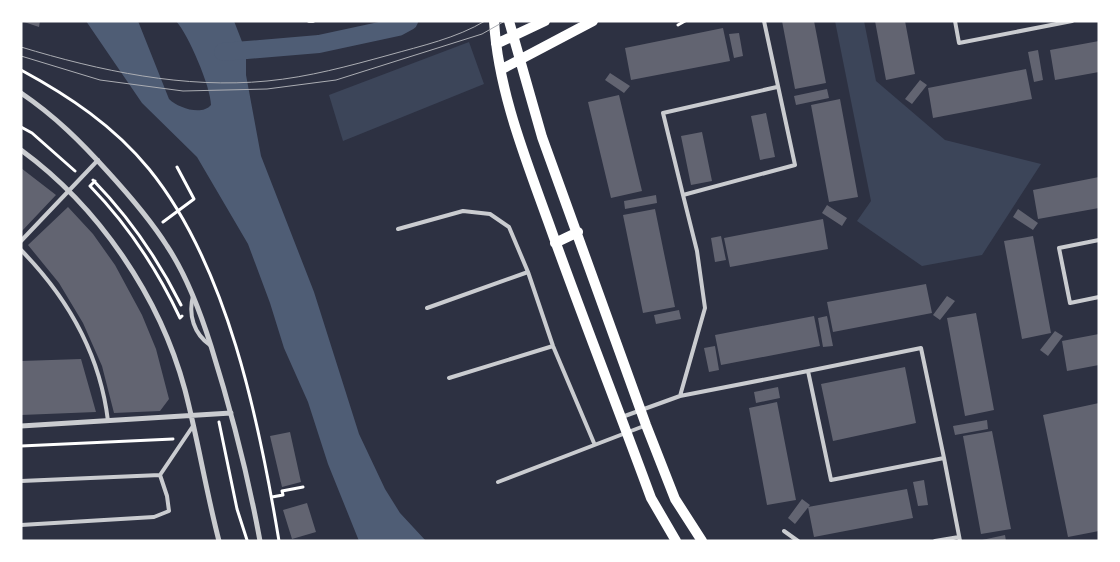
<svg xmlns="http://www.w3.org/2000/svg" width="1120" height="562" viewBox="0 0 1120 562" font-family="Cabin,sans-serif">
<style>
.green{fill:#3c4559}
.water{fill:#4f5d75}
.lines{fill:none;stroke-linecap:round;stroke-linejoin:round}
.canal{stroke:#4f5d75;stroke-width:18}
.building{fill:#626471}
.path{stroke:#fff;stroke-width:3}
.service{stroke:#caccd0;stroke-width:4}
.minor{stroke:#caccd0;stroke-width:5}
.secondary{stroke:#fff;stroke-width:10}
.tram{stroke:#abadb3;stroke-width:1}
</style>
<rect width="100%" height="100%" fill="#2d3142"/>
<path class="green" d="M835 21H864L876 81 945 140 1041 164 982 255 922 266 857 221 871 201Z
M469 42 484 84 343 141 329 95Z"/>
<path class="water" d="M86 21H138L169 99C178 108 202 116 211 105 211 87 188 34 176 21H234L246 52V75L261 156 314 292 359 434 385 489 400 513 426 541H359L328 464 308 402 284 348 270 303 248 244 197 157 142 103Z"/>
<g class="lines">
<path class="canal" d="M223 52 319 44 398 27 409 21"/>
</g>
<path class="building" d="M21 21H40L39 27Z
M782 21H814L826 83 795 89Z
M875 21H905L915 74 886 80Z
M723 28 730 61 631 80 625 48Z
M739 33 743 56 734 58 729 34Z
M1099 41V72L1055 80 1050 50Z
M1038 50 1043 80 1034 82 1028 52Z
M1026 69 1032 99 933 118 928 88Z
M610 73 630 86 624 93 605 80Z
M920 80 927 85 912 104 905 99Z
M827 89 829 98 796 105 794 96Z
M619 95 642 191 611 198 588 102Z
M840 99 858 197 829 202 811 105Z
M766 113 775 157 760 160 751 116Z
M702 132 712 181 691 185 681 136Z
M21 168 56 195 21 232Z
M1099 177V208L1038 219 1033 190Z
M656 195 657 203 625 209 624 201Z
M827 205 847 218 842 226 822 213Z
M68 207 93 234 115 265 142 315 156 349 169 399 160 411 114 413 102 366 83 323 59 283 28 245Z
M655 209 675 307 643 313 623 215Z
M1018 209 1038 223 1033 230 1013 217Z
M823 219 828 249 730 267 724 238Z
M721 236 726 260 715 262 711 238Z
M1033 236 1051 333 1022 339 1004 241Z
M926 284 932 313 833 332 827 302Z
M947 296 955 301 940 320 933 315Z
M679 310 681 319 656 324 654 315Z
M976 313 994 410 965 416 947 318Z
M814 316 820 346 721 365 715 335Z
M827 316 833 346 823 347 818 318Z
M1055 331 1063 336 1048 356 1040 350Z
M1099 334V365L1067 371 1062 341Z
M715 346 719 370 709 372 704 348Z
M81 359 96 412 21 415V361Z
M905 367 916 423 833 441 821 384Z
M778 387 780 398 756 403 754 392Z
M777 402 796 500 767 505 749 408Z
M1099 403V531L1068 537 1043 415Z
M987 420 988 429 955 435 953 426Z
M992 431 1011 529 981 534 963 436Z
M290 432 301 482 282 487 270 436Z
M924 480 928 505 918 506 913 482Z
M907 489 913 518 814 537 808 507Z
M802 499 810 505 795 524 788 518Z
M307 503 316 532 292 539 283 510Z
M1005 535 1006 541H982V540Z"/>
<g class="lines">
<path class="path" d="M678 25 685 21
M21 70C69 96 114 126 149 169 227 265 259 420 279 541
M21 127 32 133 75 171
M93 180C129 217 158 259 181 305
M95 181 90 186C128 225 157 269 180 318L182 316
M163 222 194 199 177 167
M219 422 237 509 247 540
M21 446 173 439
M272 497 283 495 282 491 303 487"/>
<path class="service" d="M309 21H313
M764 21 795 165 683 195 663 113 777 87
M955 21 959 43 1072 21
M398 229 463 211 490 214 509 227 528 272 553 346 594 443
M1099 240 1059 248 1070 303 1099 297
M21 241 98 160
M21 250C68 298 100 354 108 421
M193 296C188 315 194 334 210 345
M427 308 528 272
M921 348 944 458 831 480 808 371Z
M449 378 553 346
M680 396 705 308 697 251 683 195
M622 417 680 396 808 371
M944 458 960 541
M160 475 193 426
M21 481 160 475
M498 482 644 426
M21 525 154 517 169 511 167 496 160 475
M784 531 798 541
M935 541 959 537"/>
<path class="minor" d="M21 93C55 116 81 142 108 172 129 195 150 219 167 246 187 276 200 311 211 346 231 410 248 475 260 541
M21 150C99 207 160 297 185 390 198 440 206 491 219 541
M21 426 231 413"/>
<path class="secondary" d="M494 21C498 90 525 157 548 221 581 314 617 405 651 498L676 541
M509 21 542 137 646 425 675 499 702 541
M496 44 545 21
M502 69 593 21
M555 243 578 232"/>
<path class="tram" d="M21 47C100 71 185 89 267 81 309 77 349 66 389 55 421 46 457 38 485 21
M21 56 100 80 183 91 267 89 336 80 482 34 505 21"/>
</g>
<rect width="1120" height="562" fill="none" stroke="#ffffff" stroke-width="45"/>
</svg>
